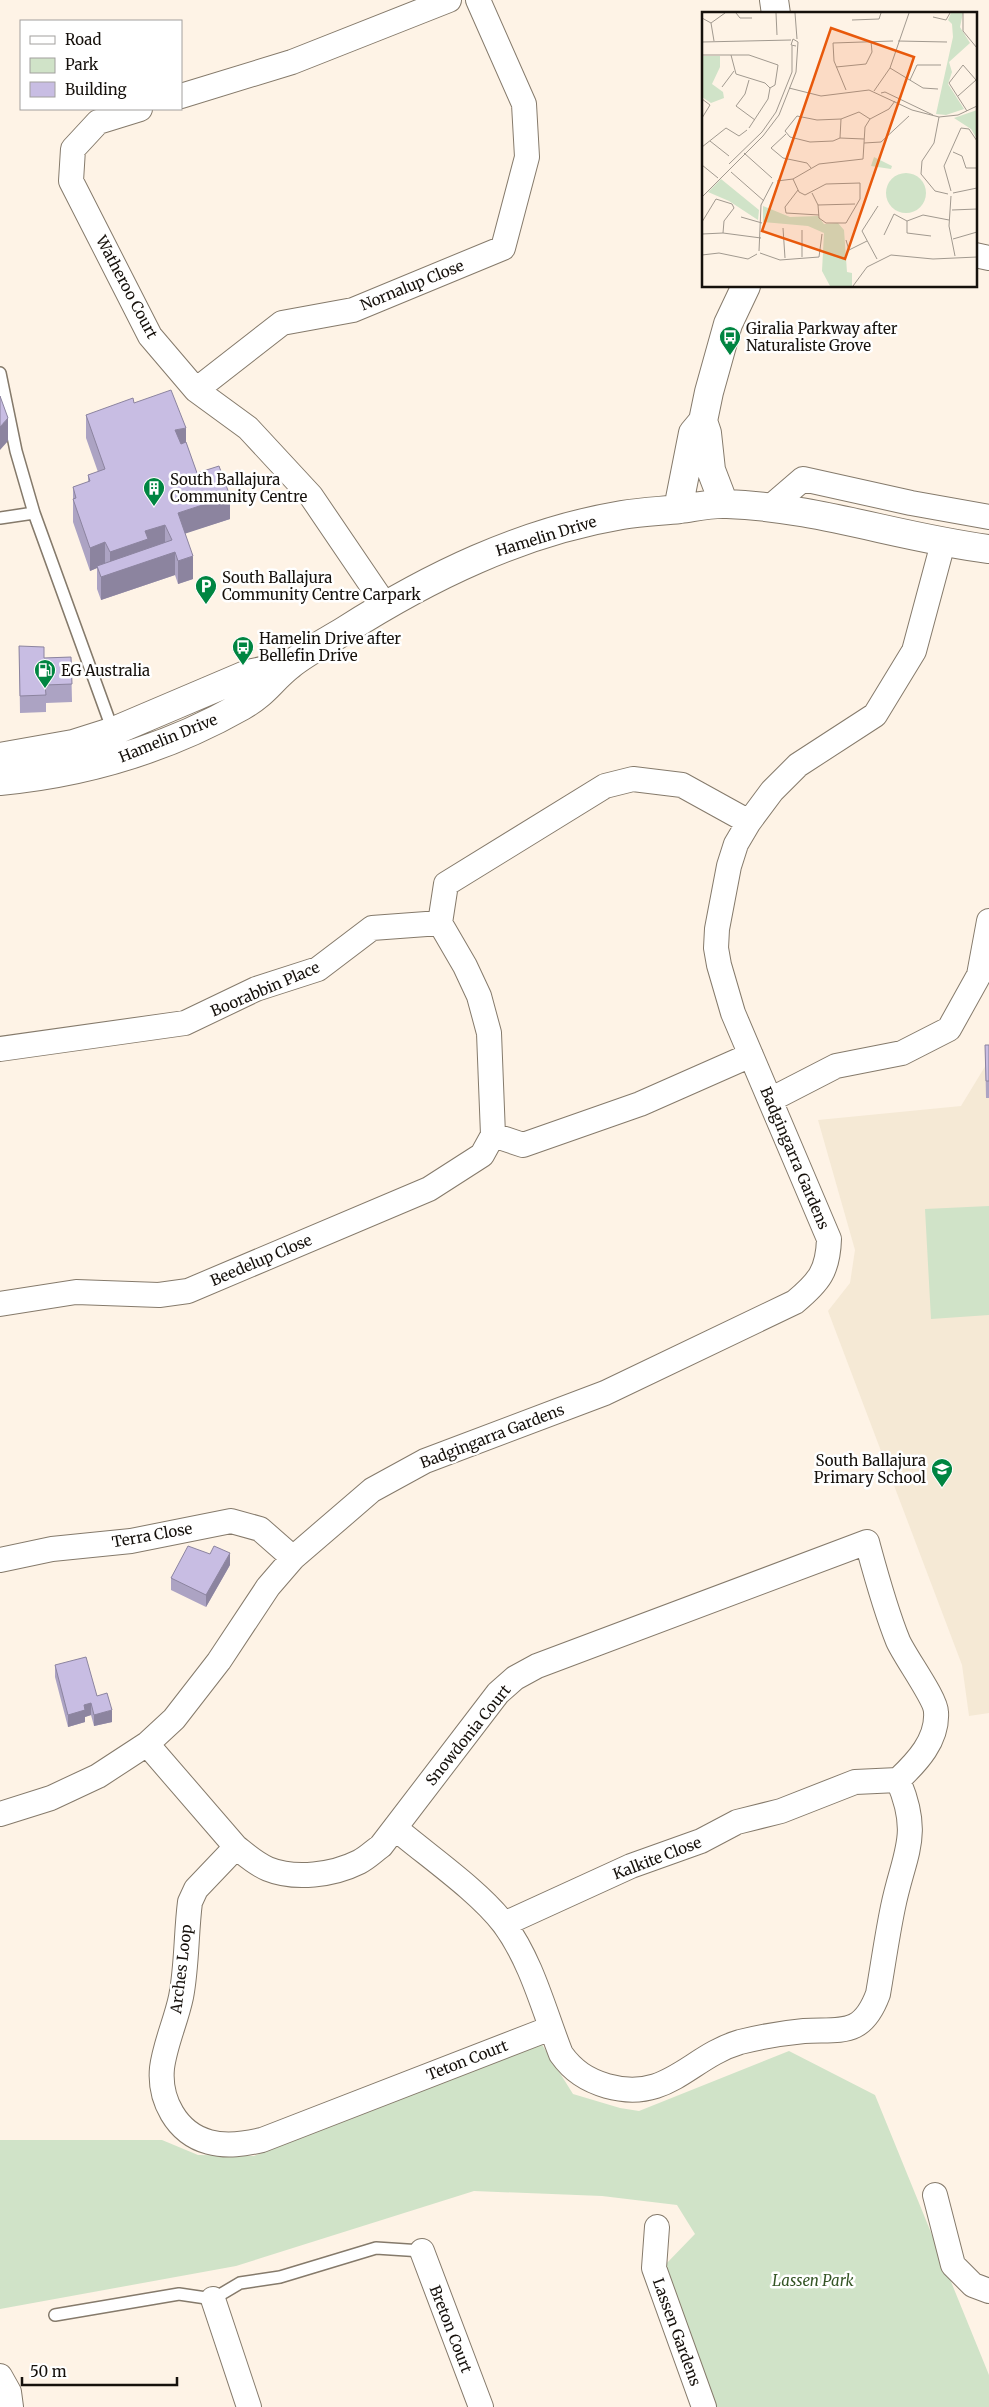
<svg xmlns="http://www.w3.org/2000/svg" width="989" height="2407" viewBox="0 0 989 2407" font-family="Merriweather,serif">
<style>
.education{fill:#f5e9d5}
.green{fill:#d0e3c8}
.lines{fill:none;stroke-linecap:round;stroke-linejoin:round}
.service-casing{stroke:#857a6b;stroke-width:14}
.minor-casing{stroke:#857a6b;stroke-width:26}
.tertiary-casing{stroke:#857a6b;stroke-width:30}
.service{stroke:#fff;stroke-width:11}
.minor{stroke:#fff;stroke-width:24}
.tertiary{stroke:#fff;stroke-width:28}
.wall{fill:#aca3c3}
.shaded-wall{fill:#8c849f}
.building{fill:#c8bde3;stroke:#8c849f}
.labels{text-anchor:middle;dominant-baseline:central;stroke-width:5;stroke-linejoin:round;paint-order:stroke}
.street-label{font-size:15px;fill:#16110c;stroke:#fff}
.poi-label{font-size:15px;fill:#16110c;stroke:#fff;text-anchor:start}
.park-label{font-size:15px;font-style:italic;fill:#355626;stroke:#fff}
.inset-road{fill:none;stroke:#a1998f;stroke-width:1}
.view{fill:#e8590c;fill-opacity:0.15;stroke:#e8590c;stroke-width:2.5}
.inset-edge{fill:none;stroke:#16110c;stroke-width:2.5}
</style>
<rect width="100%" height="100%" fill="#fef3e6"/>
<path class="education" d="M989 1060V1713L969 1716 962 1665 828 1311 850 1283 855 1250 818 1120 961 1106Z"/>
<path class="green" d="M989 1206V1315L931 1319 925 1209Z
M541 2043 573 2094 620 2108 639 2111 789 2051 875 2095 989 2375V2407H713L664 2266 695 2234 677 2205 602 2196 474 2191 236 2266 0 2309V2140H162L198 2155 254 2156Z"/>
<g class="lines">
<g class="service-casing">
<path id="service" d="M0 373 16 451 34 513
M0 518 34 513 113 731
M55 2315 179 2294 213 2299 240 2283 280 2277 376 2248 422 2251"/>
</g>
<g class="minor-casing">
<path id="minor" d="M181 96 292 62 449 0
M140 109 98 122 73 149 71 181 150 336 196 390 248 428 311 496 385 605
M975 255 989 258
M196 390 282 323 353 310 503 248 527 157 524 104 478 0
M769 508 803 479 911 503 989 517
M0 1049 185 1023 256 989 318 969 372 928 440 923 446 884 605 786 633 779 682 785 749 822
M770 1100 836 1066 902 1053 949 1029 979 975 989 921
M493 1135 523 1145 640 1104 751 1055
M0 1304 76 1292 159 1295 188 1291 429 1189 482 1155 493 1135 489 1033 479 996 465 966 440 923
M0 1560 52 1549 131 1541 231 1521 260 1529 293 1558
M147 1744 236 1847C246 1855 256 1864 268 1869 295 1880 333 1875 359 1862 367 1858 374 1851 381 1846L498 1693 515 1678 537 1666 867 1542C876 1575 885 1609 898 1641 905 1657 936 1699 936 1712 938 1740 917 1762 898 1780 922 1836 904 1853 893 1907 887 1936 883 1965 878 1994 862 2037 842 2029 804 2031 783 2033 760 2037 740 2042 689 2057 668 2103 607 2086 587 2080 573 2071 561 2054 544 2011 532 1962 504 1924 479 1891 428 1856 395 1828
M0 1814 51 1798 98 1776 147 1744 174 1719 219 1661 268 1587 293 1558 372 1490 425 1461 605 1393 795 1302C819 1282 828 1271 829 1239L733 1013 719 965 716 948 717 929 729 866 736 844 749 822 772 791 798 765 875 715 914 651 943 543
M236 1847 196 1889 190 1902C186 1933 187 1966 181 1997 176 2021 165 2044 162 2068 159 2099 176 2133 209 2142 227 2147 245 2144 262 2140L551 2028
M504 1924 631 1866 701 1841 737 1822 781 1811 855 1782 898 1780
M935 2195 953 2265 973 2285 989 2291
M657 2227 654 2268 704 2407
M422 2251 481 2407
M213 2299 249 2407
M0 2376 9 2392 11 2407"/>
</g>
<g class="tertiary-casing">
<path id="tertiary" d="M774 0 776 14
M724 504 711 470 707 433 703 421 709 392 728 324 746 286
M678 509 693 433 703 421
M0 757 73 744 114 731 248 674 290 665
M0 781C85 773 168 748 242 706 265 693 271 680 290 665 306 652 326 642 344 631 429 577 521 532 622 515 641 512 661 511 680 509 695 507 712 503 727 504 816 507 901 538 989 549"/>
</g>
<use href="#service" class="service"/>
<use href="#minor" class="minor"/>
<use href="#tertiary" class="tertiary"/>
</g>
<path class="wall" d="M134 403 186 443 197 473 230 519 185 533 193 579 178 584 175 575 101 600 97 589V568L90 571 73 522V487L88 482V475L98 472 86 438V415Z
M19 646 44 658 71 657 72 702 46 703V712L20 713Z
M985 1045H989V1098H986Z
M230 1565 206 1607 171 1590V1578Z
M55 1665 97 1696 112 1722 94 1726 91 1715 85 1717V1722L68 1727 55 1677Z"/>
<path class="shaded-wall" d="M8 418V441L0 450V427Z
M186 428V451L175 453V430Z
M230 496V519L178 536V513Z
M165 525V548L175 552V575L101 600V577L110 574V552L145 531Z
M105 542V565L97 566V568L90 571V548Z
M193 556V579L178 584V561Z
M230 1553V1565L206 1607V1595Z
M91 1703V1715L85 1717V1722L68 1727V1715L84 1705Z
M112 1710V1722L94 1726V1715Z"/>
<path class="building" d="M171 390 186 428 175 430 181 444 186 442 197 473 219 466 230 496 178 513 193 556 178 561 175 552 101 577 97 566 172 540 165 525 145 531 148 539 110 552 105 542 90 548 73 499 76 498 73 487 90 481 88 475 105 469 86 415 133 398 134 403Z
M0 396 8 418 0 427Z
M19 646 44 647V658L71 657 72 684 45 685 46 695 20 696Z
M985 1045H989V1081H986Z
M188 1546 210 1554 214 1546 230 1553 206 1595 171 1578Z
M86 1657 97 1696 107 1693 112 1710 94 1715 91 1703 84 1705 85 1710 68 1715 55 1665Z"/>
<defs>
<g id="bus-pin" transform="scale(1.125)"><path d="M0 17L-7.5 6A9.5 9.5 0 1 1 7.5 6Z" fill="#008541" stroke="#fff"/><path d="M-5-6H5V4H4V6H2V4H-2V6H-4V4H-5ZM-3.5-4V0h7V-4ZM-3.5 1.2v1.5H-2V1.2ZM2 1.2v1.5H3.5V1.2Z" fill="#fff"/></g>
<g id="building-pin" transform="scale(1.125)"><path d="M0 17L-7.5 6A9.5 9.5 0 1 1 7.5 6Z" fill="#008541" stroke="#fff"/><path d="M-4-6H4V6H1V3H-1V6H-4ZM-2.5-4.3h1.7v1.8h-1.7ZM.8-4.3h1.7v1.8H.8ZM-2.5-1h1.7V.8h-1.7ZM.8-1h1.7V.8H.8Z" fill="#fff"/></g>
<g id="parking-pin" transform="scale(1.125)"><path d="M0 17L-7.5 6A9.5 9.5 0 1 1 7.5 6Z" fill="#008541" stroke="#fff"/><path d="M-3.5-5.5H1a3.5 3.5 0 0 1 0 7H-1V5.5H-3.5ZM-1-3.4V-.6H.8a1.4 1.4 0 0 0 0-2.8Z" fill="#fff"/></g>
<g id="fuel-pin" transform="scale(1.125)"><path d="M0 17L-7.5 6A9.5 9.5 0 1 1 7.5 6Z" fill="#008541" stroke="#fff"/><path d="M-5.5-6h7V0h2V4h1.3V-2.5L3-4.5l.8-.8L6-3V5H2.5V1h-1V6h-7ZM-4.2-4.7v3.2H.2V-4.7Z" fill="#fff"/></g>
<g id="school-pin" transform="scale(1.125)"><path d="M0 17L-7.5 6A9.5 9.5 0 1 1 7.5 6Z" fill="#008541" stroke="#fff"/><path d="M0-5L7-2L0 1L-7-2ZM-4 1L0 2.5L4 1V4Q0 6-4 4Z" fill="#fff"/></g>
</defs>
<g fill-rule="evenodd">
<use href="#bus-pin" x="730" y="337"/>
<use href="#building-pin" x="154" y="488"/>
<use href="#parking-pin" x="206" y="586"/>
<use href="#bus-pin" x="243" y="647"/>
<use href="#fuel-pin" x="45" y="670"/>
<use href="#school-pin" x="942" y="1469"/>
</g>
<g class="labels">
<g class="street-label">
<text transform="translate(412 285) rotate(-22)">Nornalup Close</text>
<text transform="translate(127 287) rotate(62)">Watheroo Court</text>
<text transform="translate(546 536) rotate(-17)">Hamelin Drive</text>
<text transform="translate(168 738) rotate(-22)">Hamelin Drive</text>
<text transform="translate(265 989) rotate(-23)">Boorabbin Place</text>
<text transform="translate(795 1158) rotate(67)">Badgingarra Gardens</text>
<text transform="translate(261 1260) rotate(-23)">Beedelup Close</text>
<text transform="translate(492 1436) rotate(-21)">Badgingarra Gardens</text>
<text transform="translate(152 1535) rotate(-10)">Terra Close</text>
<text transform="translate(468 1735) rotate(-51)">Snowdonia Court</text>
<text transform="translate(657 1858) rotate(-21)">Kalkite Close</text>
<text transform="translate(181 1969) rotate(-83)">Arches Loop</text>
<text transform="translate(467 2060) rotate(-21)">Teton Court</text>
<text transform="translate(451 2329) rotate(69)">Breton Court</text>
<text transform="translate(677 2332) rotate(70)">Lassen Gardens</text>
</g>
<g class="poi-label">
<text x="746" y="328">Giralia Parkway after<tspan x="746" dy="17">Naturaliste Grove</tspan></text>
<text x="170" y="479">South Ballajura<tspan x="170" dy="17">Community Centre</tspan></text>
<text x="222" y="577">South Ballajura<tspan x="222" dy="17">Community Centre Carpark</tspan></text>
<text x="259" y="638">Hamelin Drive after<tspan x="259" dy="17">Bellefin Drive</tspan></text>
<text x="61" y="670">EG Australia</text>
<text x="926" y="1460" text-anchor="end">South Ballajura<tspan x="926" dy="17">Primary School</tspan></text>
</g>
<g class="park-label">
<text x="813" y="2280">Lassen Park</text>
</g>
</g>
<g transform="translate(702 12)">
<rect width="275" height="275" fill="#fef3e6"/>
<path d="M249 1H261L258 15 268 31 247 50 250 60 246 72 262 97 244 103 234 102 251 25 250 12 246 8ZM0 44H18V55L10 72 21 80 22 86 9 91 0 85ZM275 98V127L269 117 252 106ZM172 145 190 154 189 157 169 154ZM184 181a20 20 0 1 1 40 0a20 20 0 1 1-40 0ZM19 167 57 198 56 208 27 189 6 180ZM61 194 88 205 116 204 122 212 136 211 142 218 145 260 150 261V274H128L120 259 122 221 106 214 61 210Z" fill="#d0e3c8"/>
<path class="inset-road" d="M34 1 38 6H50M74 1 75 23M93 1 95 27M261 1V19L275 36M231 5 244 8 248 1M0 6 9 11 12 29M150 8 177 7 179 1M9 11 23 1M196 29 245 30M0 30 89 28M0 43H47L76 53 73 73 68 76M29 43 34 62 63 71 68 76 66 87 47 116M134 55 164 52 170 40 169 29M188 56 221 76 236 77M47 68 43 82 34 94 53 108M208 68 215 53H239M20 75 32 59M87 76 119 84 167 78 210 98 237 105 256 103 275 94M144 78 132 49 131 31 191 29M172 79 188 56 207 1M179 81 183 80 231 103M256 84 274 68 261 53 247 71 265 99M0 87 8 93 0 106M237 105 232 131 220 149 219 162 233 179 246 182M139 107 138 126 131 129 108 130 88 125 83 119 95 104 115 108 139 107 157 100 168 107M84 122 69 136 81 146 105 151 109 156M138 126 162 127M8 129 27 144M162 131 179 130 207 104M0 135 24 116 37 124 45 118M251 140 260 144 264 156H275M42 141 70 166M27 152 60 120 74 100 90 60V34M0 153 16 166M29 160 62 189M91 167 97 180 103 183 124 172 158 171V187L144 211H124L117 206 116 193 110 181M75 169 91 167 117 152 161 147 163 115 168 107 187 97 193 89M96 178 83 195 84 201 117 203M249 179 242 154 259 116 267 117 275 129M251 181 275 176M249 184 247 214 253 244M0 185 61 124 77 103 94 60 96 30 91 27 89 33 94 34M116 193 153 192M250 198 275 197M39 205 60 211M205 209V221L229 224M0 210 14 187 30 192 32 196 22 209 21 221M81 216 83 246M100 218V245M0 222 21 221 59 226M182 223 192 202 205 209 221 203 247 208M251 227 275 220M144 228 147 238 165 229M57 239 59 193 71 170M58 241 78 248 117 245 120 222M0 243 17 241 46 247 55 242M175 247 160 219 176 194M151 274 165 255 189 243 231 247 275 245"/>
<path class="view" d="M129 16 212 45 143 247 60 219Z"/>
<rect width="275" height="275" class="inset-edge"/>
</g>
<rect x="20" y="20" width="162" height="90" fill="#ffffff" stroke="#a2a09e"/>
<rect x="30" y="36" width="25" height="8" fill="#ffffff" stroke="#a2a09e"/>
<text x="65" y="45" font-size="15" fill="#16110c">Road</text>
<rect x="30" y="58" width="25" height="15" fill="#d0e3c8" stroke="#a2a09e"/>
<text x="65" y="70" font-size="15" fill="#16110c">Park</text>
<rect x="30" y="82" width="25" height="15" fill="#c8bde3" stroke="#a2a09e"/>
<text x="65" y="95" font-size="15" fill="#16110c">Building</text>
<path d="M22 2377v8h155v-8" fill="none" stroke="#16110c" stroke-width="2.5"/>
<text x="30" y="2377" font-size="15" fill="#16110c" stroke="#ffffff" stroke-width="4" paint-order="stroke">50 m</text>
</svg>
